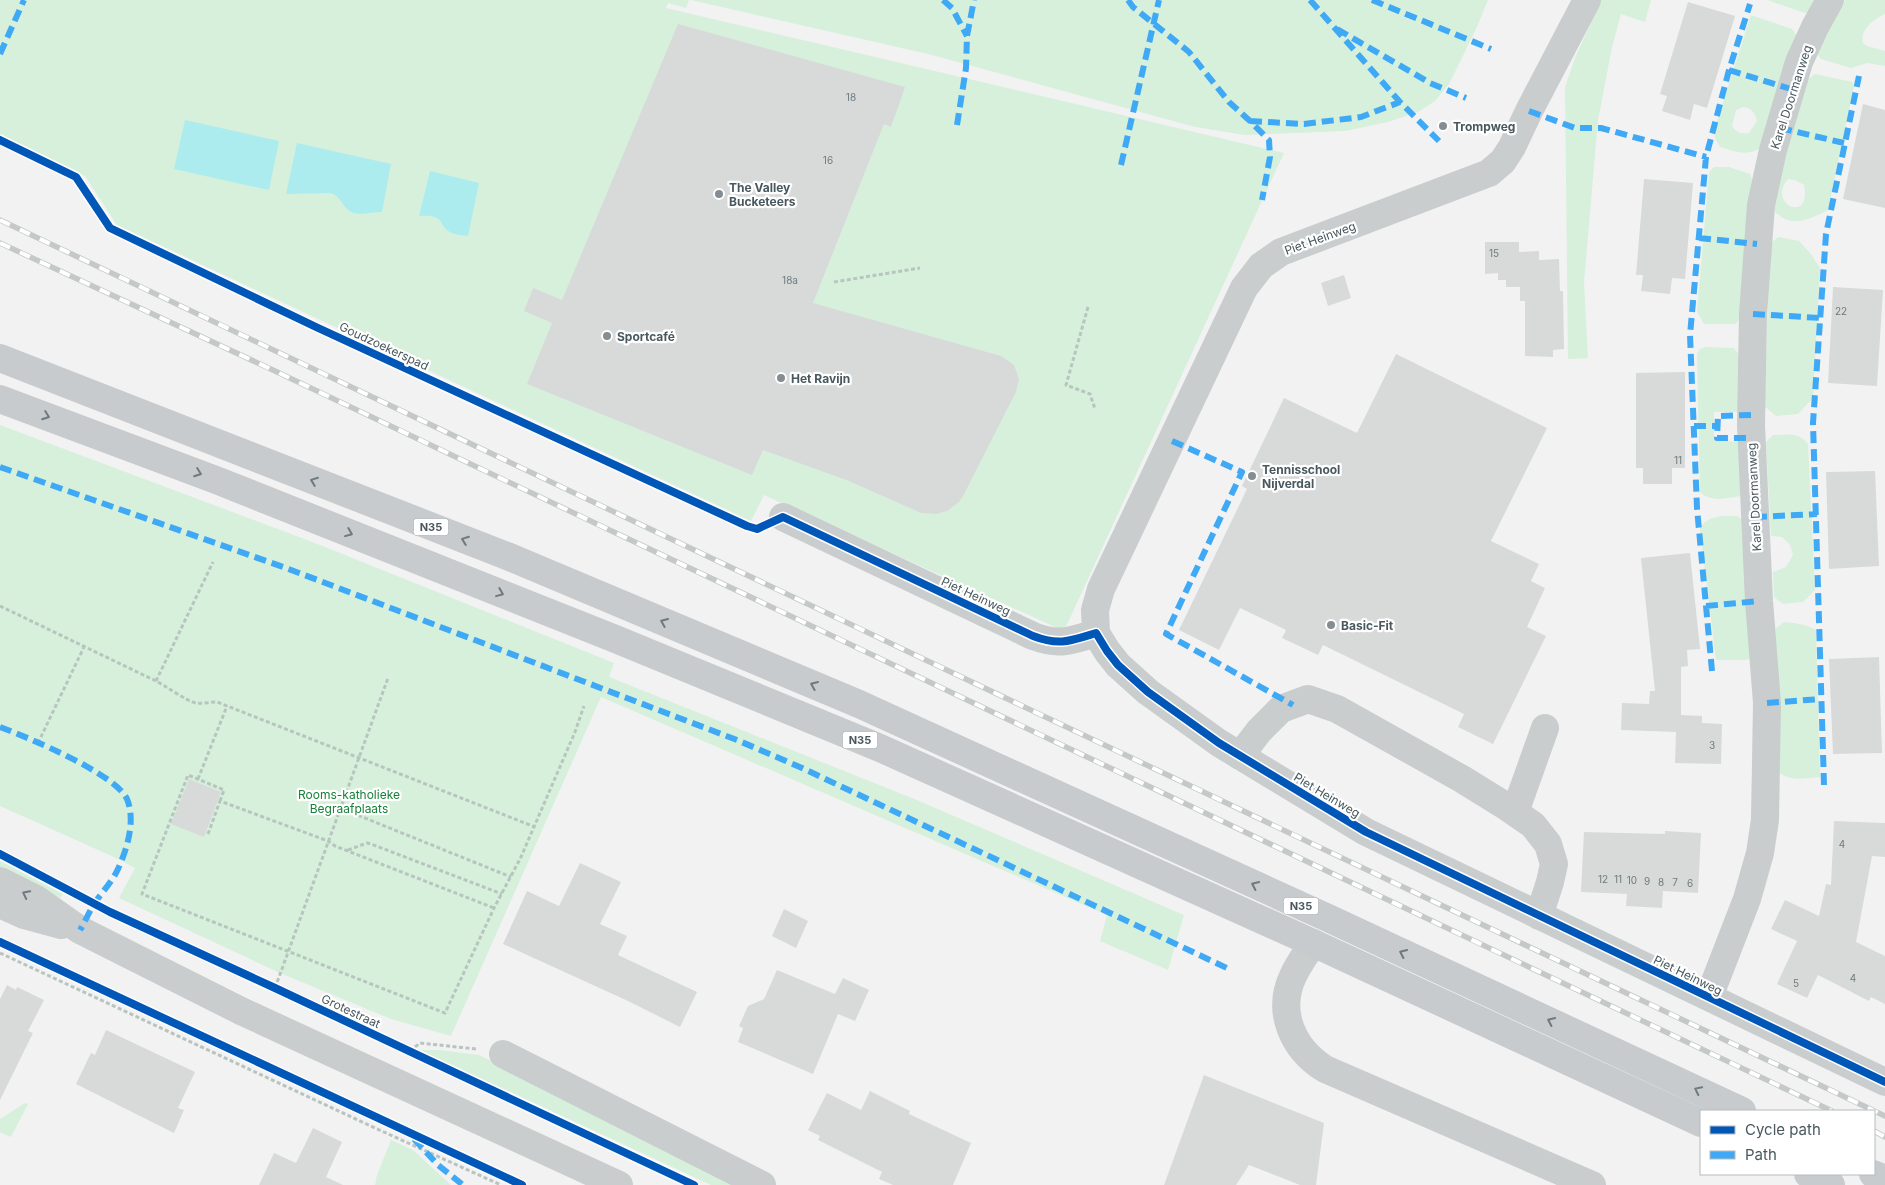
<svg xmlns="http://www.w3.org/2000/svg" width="1885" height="1185" viewBox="0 0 1885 1185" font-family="Inter,sans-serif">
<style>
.green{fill:#d6f0dc;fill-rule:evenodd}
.water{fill:#acecee}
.building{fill:#d8dada}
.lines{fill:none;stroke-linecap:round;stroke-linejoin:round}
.path{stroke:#b8c5bf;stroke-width:3;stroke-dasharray:4 2.5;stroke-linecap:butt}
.minor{stroke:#c9cdcd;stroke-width:28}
.major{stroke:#c7cbcd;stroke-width:28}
.rail-casing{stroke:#c5c8c8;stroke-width:5.5}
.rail{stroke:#fff;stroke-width:4;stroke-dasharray:11;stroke-linecap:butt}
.quiet{stroke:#3fa9f5;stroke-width:6;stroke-dasharray:12 6;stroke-linecap:butt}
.cycleway-casing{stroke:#fff;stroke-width:11}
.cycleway{stroke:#0057b8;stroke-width:8}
.oneway{stroke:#6e7a7f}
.oneway2{stroke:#6f7b7f}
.poi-dot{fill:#848e92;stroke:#fff;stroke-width:2}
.labels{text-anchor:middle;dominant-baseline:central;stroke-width:4.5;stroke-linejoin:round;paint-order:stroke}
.number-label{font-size:10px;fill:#6e7a7e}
.shield{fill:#fff;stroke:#7f8a8e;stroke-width:1}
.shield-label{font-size:11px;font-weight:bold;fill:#48585e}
.street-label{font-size:12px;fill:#48585e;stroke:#fff}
.poi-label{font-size:12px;font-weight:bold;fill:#48585e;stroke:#fff;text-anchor:start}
.park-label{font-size:12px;fill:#188139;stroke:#fff}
</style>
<rect width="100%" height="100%" fill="#f2f2f2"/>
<path class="green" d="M0 0H689L686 8 668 3 666 8 1284 153 1064 631 764 495 751 521 117 225 85 176 0 134Z
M691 0H1488L1477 27 1449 84 1435 101 1418 112 1388 122 1345 131 1245 135 1195 127 928 54Z
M1601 0H1651L1645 22 1621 14 1612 47 1598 120 1584 283 1588 358 1568 359 1565 87 1575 58Z
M1767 0H1817L1810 11 1805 13Z
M1845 0H1885V14C1874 19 1860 29 1863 43L1867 46 1885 51V66L1867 63 1851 68 1821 59 1818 55 1817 49Z
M1751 15 1792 29 1797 36 1760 148C1747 157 1734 151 1720 147L1715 138 1716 124ZM1743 107C1752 108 1755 113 1757 121L1749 133C1741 134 1737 133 1732 126L1736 110Z
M1815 74 1852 82 1854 86 1828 210C1807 220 1793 229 1774 211L1781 170 1807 80ZM1788 179 1795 180 1804 185C1812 225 1766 204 1788 179Z
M1714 167H1729L1750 174 1753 182 1742 317 1735 324H1704L1697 312 1709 172Z
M1778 237 1799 241 1811 254 1820 268 1813 398 1798 414 1776 416 1765 407 1769 245Z
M1705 347 1734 348 1740 356V412H1714V440L1739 442 1743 489 1740 496C1726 498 1711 503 1700 492L1697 354 1700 349Z
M0 425 310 541 614 663 609 677 912 798 1184 915 1168 970 1100 941 1107 915 601 697 451 1036 391 1019 280 973 119 898 135 868 116 858 0 806Z
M1773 435C1788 435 1798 431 1808 444L1815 590 1803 602 1783 604 1774 597 1773 572 1786 567 1793 555 1790 545 1782 537 1771 536 1766 442Z
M1722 516H1737L1743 520 1752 657 1747 660H1716L1700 529C1705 519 1712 518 1722 516Z
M1784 622C1796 623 1805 624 1816 630L1820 777C1807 778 1791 782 1780 773V703L1775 629Z
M0 861 63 894 60 898 0 868Z
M420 1050H440L479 1055 743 1185H711Z
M25 1103 28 1104 11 1137 0 1132V1119Z
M391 1140 413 1150 451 1185H375L377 1175Z"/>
<path class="water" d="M185 120 279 141 269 190 174 169Z
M297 143 391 164 382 212C373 212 362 215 354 213 342 209 342 196 330 193L286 194Z
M430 171 479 183 468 236C463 235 457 235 452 233 436 226 448 214 419 216Z"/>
<path class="building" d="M1688 2 1735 16 1707 108 1694 104 1690 120 1662 111 1667 96 1660 94Z
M678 24 905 87 891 127 884 124 813 303 1001 356 1014 365 1019 379 1016 392 963 496 959 502 947 511 936 514 921 513 849 481 763 450 752 475 527 384 552 323 524 311 533 288 562 300Z
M1863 104 1885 110V208L1843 199Z
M1644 179 1693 183 1685 279 1672 278 1670 294 1641 291 1643 275H1636Z
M1485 242H1519V252L1539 251V260L1559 259 1560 291H1563L1564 349 1553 350V357L1525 356V301H1520V287H1506V280H1498V273L1485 274Z
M1344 275 1351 298 1328 306 1321 283Z
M1833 287 1883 290 1877 386 1828 383Z
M1396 354 1547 428 1491 541 1539 564 1531 581 1545 588 1527 627 1546 636 1493 744 1458 727 1464 714 1323 645 1318 655 1282 638 1286 630 1240 608 1219 650 1179 630 1247 489 1242 486 1284 398 1357 433Z
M1685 372V468H1672V484H1643V468H1636V373Z
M1875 471 1879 566 1829 569 1826 472Z
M1690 553 1700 649 1687 650 1688 666 1681 667V715L1702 716V723L1722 724 1721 764 1675 763 1676 732 1621 730 1622 703 1649 704 1650 691H1655L1641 558Z
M1879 657 1882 753 1833 754 1829 659Z
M189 779 221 792 204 837 171 824Z
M1834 821 1885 823V857L1872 856 1856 942 1885 956V1004L1871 997 1869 1001 1818 975 1807 998 1777 984 1797 941 1771 929 1785 900 1819 916 1826 884 1831 885Z
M1665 831 1701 833 1698 893 1663 891 1662 908 1626 906 1627 894 1581 892 1584 832 1665 834Z
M580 863 621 882 600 924 627 936 618 955 697 992 680 1027 628 1001 503 944 527 891 559 906Z
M784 909 808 921 796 948 772 936Z
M777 970 835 994 843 978 869 990 855 1021 838 1014 813 1074 738 1042 743 1028 739 1026 748 1006 764 999Z
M7 985 16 990 17 987 44 1000 28 1031 33 1033 0 1100V999Z
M106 1030 195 1072 178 1108 184 1110 174 1133 76 1084 91 1053 95 1055Z
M1204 1075 1324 1123 1316 1185H1300L1249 1165 1236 1185H1164Z
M870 1091 910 1111 909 1114 971 1143 953 1185H893L879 1179 882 1172 818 1140 820 1136 808 1130 827 1093 861 1110Z
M313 1128 342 1142 326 1177 343 1185H259L274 1153 296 1163Z"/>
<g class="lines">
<path class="path" d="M834 282 920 268
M1088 307 1066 385 1090 394 1095 409
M0 606 156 681C166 686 186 701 196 703 202 704 210 702 217 702L535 827
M156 681 213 562
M38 743 84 647
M198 779 227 706
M220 801 224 790 188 775 142 894 445 1013 494 908 521 857 575 732 584 706
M340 808 511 877
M208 834 220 801 328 841 335 846 494 908
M348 850 367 843 371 844 502 894
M0 953 375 1128 501 1185
M275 988 388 678
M410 1051 420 1043 476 1049"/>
<path class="minor" d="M1587 0 1529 111 1512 147 1503 161 1489 173 1281 252 1261 266 1244 288 1101 589 1095 610 1096 633 1107 651 1118 665 1148 692 1219 743 1366 832 1885 1082
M783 517 1033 636C1059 646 1070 641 1096 633
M1240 756 1259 731 1281 709 1308 699 1337 709 1462 779 1504 805 1533 825 1548 844 1554 864 1550 882 1539 916
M1515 812 1545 728
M0 881 36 899 80 930 241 1011 619 1185
M0 904 24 915 61 925
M1313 943C1306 954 1298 965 1293 976 1276 1012 1293 1049 1325 1069L1592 1185
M1709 997 1747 899 1760 853 1765 820 1767 703 1759 601 1751 425 1753 314 1761 205 1773 150 1799 62 1815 27 1830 0
M503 1054 762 1185"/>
<path class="major" d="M0 358 507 556 859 704 1328 918 1742 1111
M0 399 216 480 613 638 880 748 1313 943 1701 1123
M1808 1174 1831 1185
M1873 1174 1885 1179"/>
<g class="rail-casing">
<path id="rail" d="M0 220 1885 1116
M0 243 275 371 1832 1111
M1874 1131 1885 1137"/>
</g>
<use href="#rail" class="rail"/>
<path class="quiet" d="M943 0 952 8 967 36
M1128 0 1133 7 1189 52 1229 102 1250 121 1269 140 1270 157 1262 200
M1310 0 1400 102 1439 141
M1372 0 1491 49
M1337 29 1430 83 1466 98
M0 54 24 0
M1729 70 1791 89
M1529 111 1575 128H1601L1706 157
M1250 121 1304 124 1361 117 1400 102
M957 125 966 68 967 36 974 0
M1780 128 1844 143
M1121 165 1159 0
M1699 238 1757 244
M1753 314 1821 318
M1751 415 1718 416 1717 438H1752
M1694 426H1718
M1172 441 1242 472 1166 634 1293 705
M0 467 286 568 737 740 802 768 1229 969
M1755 517 1817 514
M1706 606 1759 601
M1712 671 1697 508 1690 335 1706 157 1729 70 1750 4
M1767 703 1820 699
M0 727C27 737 116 774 127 799 136 821 127 849 118 869 112 882 102 892 94 904 89 912 85 922 80 930
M1824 785 1813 423 1826 234 1859 76
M414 1139 438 1165 463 1185"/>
<g class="cycleway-casing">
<path id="cycleway" d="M0 140 76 177 110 228 316 327 747 526 757 529 783 517 1033 636C1059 646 1070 641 1096 633L1107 651 1118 665 1148 692 1219 743 1366 832 1885 1082
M0 854 110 912 275 988 694 1185
M0 942 522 1185"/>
</g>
<use href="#cycleway" class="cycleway"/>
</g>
<defs><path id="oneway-chevron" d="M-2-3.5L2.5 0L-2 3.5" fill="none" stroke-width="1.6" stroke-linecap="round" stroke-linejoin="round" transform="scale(1.25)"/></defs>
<g class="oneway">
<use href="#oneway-chevron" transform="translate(46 416) rotate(20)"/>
<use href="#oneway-chevron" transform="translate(198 473) rotate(20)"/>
<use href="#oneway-chevron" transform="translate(314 481) rotate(-159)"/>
<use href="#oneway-chevron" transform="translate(349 533) rotate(22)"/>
<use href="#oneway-chevron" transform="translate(465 540) rotate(-159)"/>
<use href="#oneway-chevron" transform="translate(500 593) rotate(22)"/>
<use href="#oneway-chevron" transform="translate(664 622) rotate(-157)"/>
<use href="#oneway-chevron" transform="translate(814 685) rotate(-157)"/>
<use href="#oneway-chevron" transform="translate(1255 885) rotate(-155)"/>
<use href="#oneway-chevron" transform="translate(1403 953) rotate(-155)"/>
<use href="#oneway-chevron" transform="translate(1551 1021) rotate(-155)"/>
<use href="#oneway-chevron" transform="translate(1698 1090) rotate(-154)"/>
</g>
<use class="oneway2" href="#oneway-chevron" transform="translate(26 894) rotate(-153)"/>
<g class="poi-dot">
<circle cx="1443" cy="126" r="5"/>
<circle cx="719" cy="194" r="5"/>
<circle cx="607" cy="336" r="5"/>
<circle cx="781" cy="378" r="5"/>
<circle cx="1252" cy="476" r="5"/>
<circle cx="1331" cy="625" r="5"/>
</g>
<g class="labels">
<g class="number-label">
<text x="851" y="97">18</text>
<text x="828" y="160">16</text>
<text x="1494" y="253">15</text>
<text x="790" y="280">18a</text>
<text x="1841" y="311">22</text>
<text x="1678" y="460">11</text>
<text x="1712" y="745">3</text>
<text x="1842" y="844">4</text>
<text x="1603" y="879">12</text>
<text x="1618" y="879">11</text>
<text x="1632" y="880">10</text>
<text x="1647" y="881">9</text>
<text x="1661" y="882">8</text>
<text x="1675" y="882">7</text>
<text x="1690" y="883">6</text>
<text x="1853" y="978">4</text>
<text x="1796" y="983">5</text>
</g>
<g class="shield">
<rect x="413.5" y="518.5" width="35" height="17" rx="4"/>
<rect x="842.5" y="731.5" width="35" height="17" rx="4"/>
<rect x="1283.5" y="897.5" width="35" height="17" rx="4"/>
</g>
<g class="shield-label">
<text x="431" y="527">N35</text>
<text x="860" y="740">N35</text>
<text x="1301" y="906">N35</text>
</g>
<g class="street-label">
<text transform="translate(1791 97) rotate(-72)">Karel Doormanweg</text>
<text transform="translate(1320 238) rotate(-20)">Piet Heinweg</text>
<text transform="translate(384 346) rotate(25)">Goudzoekerspad</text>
<text transform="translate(1754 497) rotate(-93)">Karel Doormanweg</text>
<text transform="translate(976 596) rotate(25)">Piet Heinweg</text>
<text transform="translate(1327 795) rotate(31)">Piet Heinweg</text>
<text transform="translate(1688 975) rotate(26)">Piet Heinweg</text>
<text transform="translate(351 1011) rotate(25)">Grotestraat</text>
</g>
<g class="poi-label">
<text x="1453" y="126">Trompweg</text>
<text x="729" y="187">The Valley<tspan x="729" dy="14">Bucketeers</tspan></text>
<text x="617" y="336">Sportcafé</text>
<text x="791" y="378">Het Ravijn</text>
<text x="1262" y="469">Tennisschool<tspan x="1262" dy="14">Nijverdal</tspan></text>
<text x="1341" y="625">Basic-Fit</text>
</g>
<g class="park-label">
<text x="349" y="794">Rooms-katholieke<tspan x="349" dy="14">Begraafplaats</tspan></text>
</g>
</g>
<rect x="1700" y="1110" width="175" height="65" fill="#ffffff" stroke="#b6bcbf"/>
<rect x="1710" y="1126" width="25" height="8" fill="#0057b8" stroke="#b6bcbf"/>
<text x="1745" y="1135" font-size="15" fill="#48585e">Cycle path</text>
<rect x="1710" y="1151" width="25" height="8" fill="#3fa9f5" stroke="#b6bcbf"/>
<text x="1745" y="1160" font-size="15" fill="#48585e">Path</text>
</svg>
